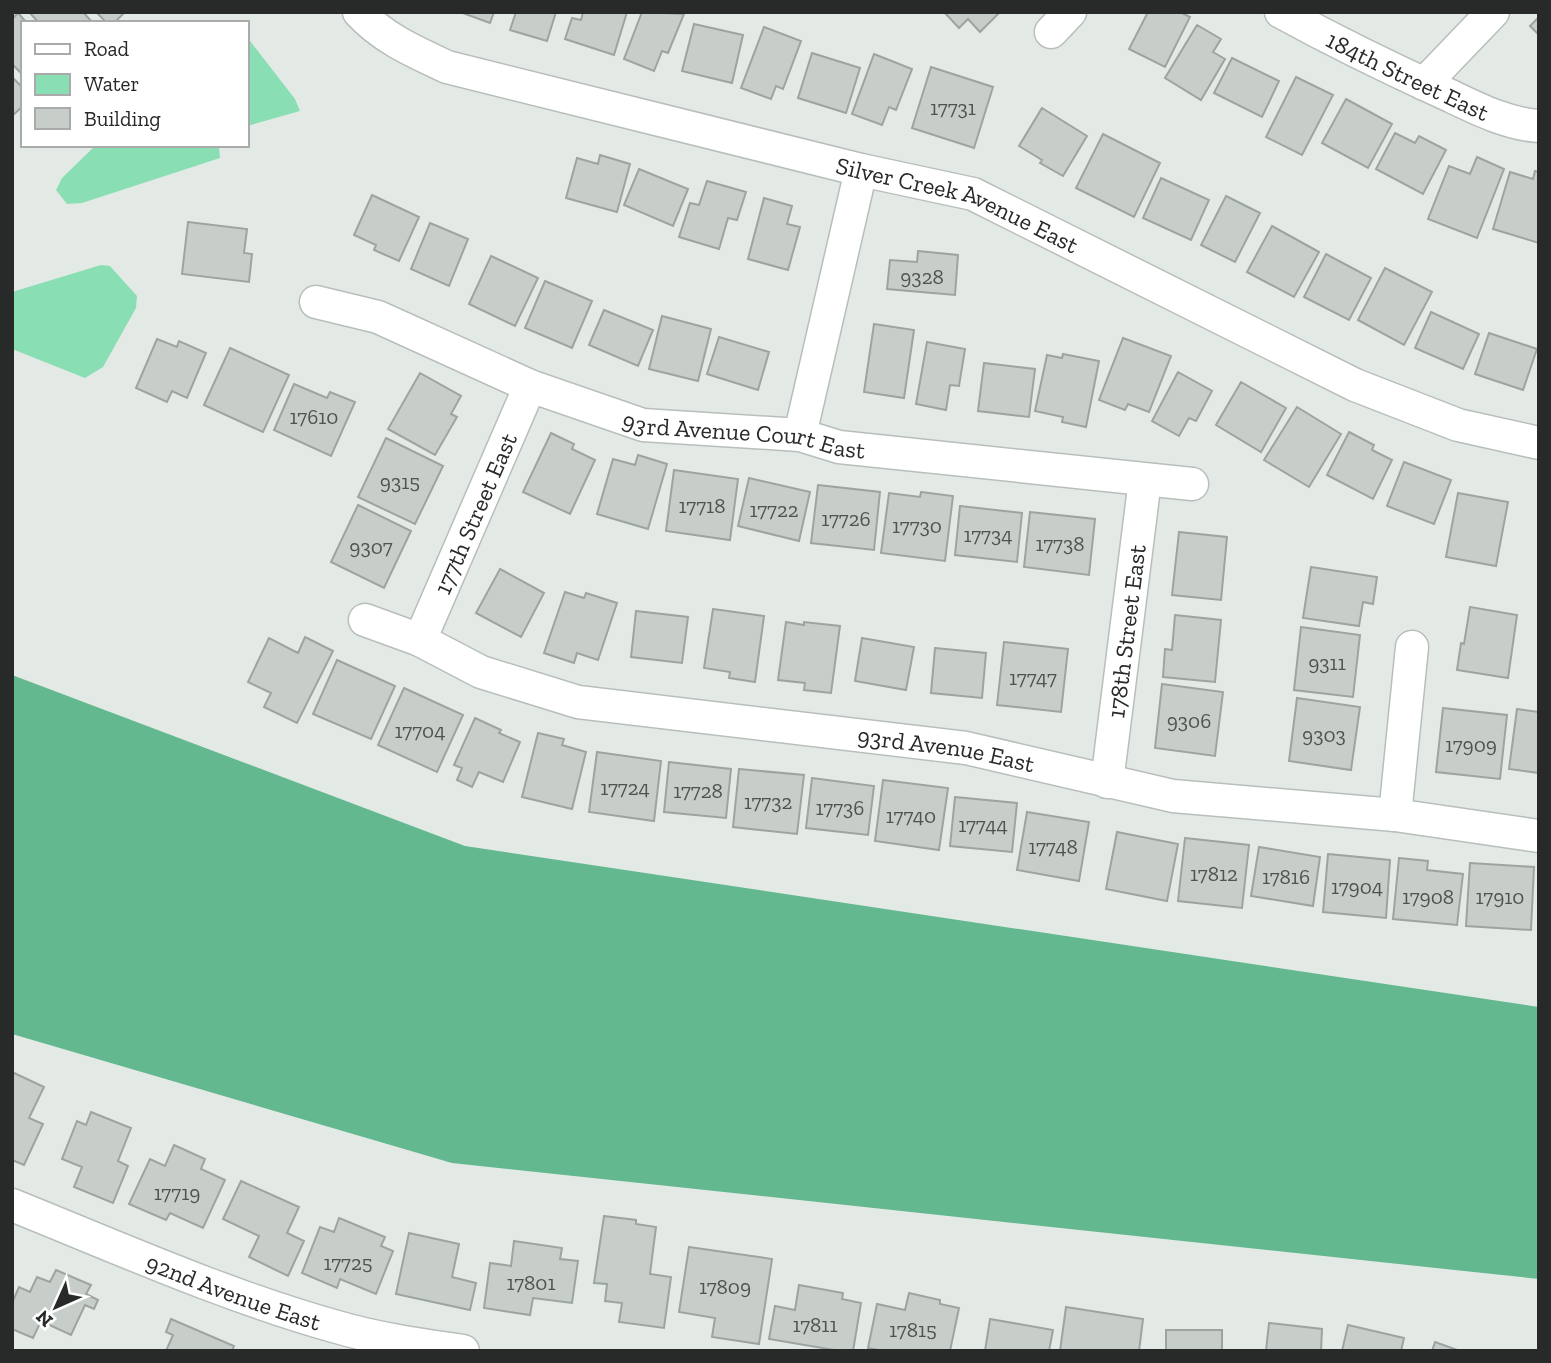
<svg xmlns="http://www.w3.org/2000/svg" width="1551" height="1363" viewBox="0 0 1551 1363" font-family="'Zilla Slab',serif">
<style>
.forest{fill:#63b88f}
.water{fill:#89deb3}
.building{fill:#c7ceca;stroke:#9da4a0;stroke-width:2}
.lines{fill:none;stroke-linecap:round;stroke-linejoin:round}
.minor-casing{stroke:#b8bfbb;stroke-width:35}
.minor{stroke:#fff;stroke-width:32}
.labels{text-anchor:middle;dominant-baseline:central;stroke-width:7;stroke-linejoin:round;paint-order:stroke}
.number-label{font-size:21px;fill:#4f5350}
.street-label{font-size:24px;fill:#272a28;stroke:#fff}
</style>
<rect width="100%" height="100%" fill="#e3eae6"/>
<path class="forest" d="M12 675 465 846 1539 1007V1279L452 1163 12 1034Z"/>
<path class="water" d="M247 37 295 99 300 111 247 126Z
M96 145H219L220 158 82 203 67 204 56 190 62 178Z
M101 265 110 266 137 296 136 308 103 367 85 378 12 349V292Z"/>
<path class="building" d="M29 12H83L93 23H39Z
M96 12H125L114 23H107Z
M460 12H494L490 23Z
M516 12H556L547 41 510 30Z
M583 12H627L614 55 565 39 572 18 581 20Z
M642 12 684 14 668 53 662 51 654 71 624 59Z
M944 12H1000L980 32 968 19 959 28Z
M1148 12H1180L1190 17 1165 67 1129 49Z
M18 13 27 23H23V75L12 64V19Z
M1539 17V35L1530 26Z
M694 24 743 35 732 83 682 71Z
M1197 25 1221 39 1213 52 1225 59 1201 100 1165 78Z
M764 27 801 41 783 89 776 86 771 99 741 88Z
M812 53 860 68 846 113 798 98Z
M874 54 912 69 896 110 889 107 882 125 852 114Z
M1232 58 1279 81 1262 117 1214 93Z
M931 67 993 87 974 148 912 128Z
M12 77 23 88V106L12 116Z
M1296 77 1333 95 1302 155 1266 137Z
M1346 99 1392 124 1368 168 1322 143Z
M1042 108 1087 136 1063 176 1040 163 1042 160 1019 146Z
M1395 133 1415 143 1419 136 1446 150 1423 194 1376 169Z
M1103 134 1160 163 1134 217 1076 188Z
M600 155 630 164 617 212 566 198 577 158 598 164Z
M1477 157 1504 169 1477 238 1428 219 1449 166 1470 174Z
M639 169 688 189 673 226 624 205Z
M1535 171 1539 172V243L1493 229 1510 172 1533 179Z
M1161 178 1209 200 1191 240 1143 218Z
M707 181 746 192 737 220 728 218 719 249 679 237 690 203 699 205Z
M372 195 419 217 399 261 374 250 376 245 354 235Z
M1226 196 1260 213 1235 262 1201 245Z
M764 198 792 206 787 224 800 227 788 270 748 259Z
M188 222 247 229 244 253 252 254 249 282 182 274Z
M430 223 468 239 449 286 411 269Z
M1272 226 1319 252 1294 297 1247 272Z
M918 251 958 255 955 295 887 289 890 260 917 262Z
M1326 254 1371 278 1349 320 1304 297Z
M491 256 538 278 515 326 469 304Z
M1385 268 1432 292 1404 345 1358 320Z
M545 281 592 301 572 348 525 328Z
M604 310 653 330 638 366 589 345Z
M1431 312 1479 334 1463 369 1415 348Z
M662 316 711 329 698 381 649 369Z
M874 324 914 330 904 398 864 392Z
M1489 333 1537 349 1523 390 1475 374Z
M719 337 769 352 758 390 707 374Z
M1123 338 1171 356 1149 412 1128 404 1125 410 1099 400Z
M157 339 177 347 179 341 206 353 187 398 172 391 167 402 136 388Z
M927 342 965 349 959 386 950 385 946 410 916 404Z
M230 348 289 375 263 432 204 405Z
M1063 354 1099 361 1086 427 1062 422 1063 417 1035 411 1047 355 1062 358Z
M984 363 1035 369 1029 417 978 411Z
M1178 372 1212 391 1196 421 1189 418 1179 436 1152 421Z
M420 373 461 396 451 414 457 417 435 455 388 429Z
M1241 382 1286 408 1261 452 1216 425Z
M294 384 327 398 330 392 355 402 331 456 274 430Z
M1297 407 1341 434 1309 487 1264 460Z
M1349 432 1374 445 1372 450 1392 460 1373 499 1327 475Z
M551 433 574 444 572 449 595 460 570 514 523 492Z
M386 438 443 466 415 524 358 497Z
M638 455 667 464 648 529 597 514 613 459 635 465Z
M1404 462 1451 480 1434 524 1387 506Z
M674 470 738 479 730 540 666 531Z
M749 478 810 492 799 541 738 526Z
M818 485 880 492 874 550 811 543Z
M921 492 953 496 945 561 881 553 889 493 920 497Z
M1458 493 1508 502 1496 566 1446 557Z
M358 505 411 531 384 588 331 562Z
M960 506 1022 513 1017 562 955 555Z
M1030 512 1095 519 1089 575 1024 567Z
M1179 532 1227 537 1221 600 1172 595Z
M1311 567 1377 577 1373 604 1363 602 1359 626 1303 618Z
M500 569 544 593 521 637 476 613Z
M565 592 584 598 586 593 617 603 598 660 577 653 574 663 544 653Z
M1470 607 1517 615 1508 678 1457 670 1461 643 1464 644Z
M713 609 764 616 755 682 729 678 730 672 704 668Z
M636 611 688 617 682 663 631 657Z
M1175 615 1221 620 1215 682 1163 677 1165 649 1172 650Z
M786 622 804 625V622L840 626 831 693 804 690 805 683 778 680Z
M1301 627 1360 635 1353 697 1294 690Z
M305 637 333 651 297 723 264 707 271 693 248 682 269 638 298 653Z
M862 638 914 647 906 690 855 681Z
M1004 642 1068 649 1061 712 997 705Z
M935 648 986 653 982 698 931 693Z
M337 660 395 686 371 739 313 714Z
M1162 684 1223 692 1215 756 1155 748Z
M404 688 463 715 437 772 378 745Z
M1297 698 1360 707 1351 770 1289 761Z
M1443 708 1507 715 1500 779 1436 772Z
M1517 709 1539 712V773L1509 769Z
M475 718 501 730 499 733 520 742 503 782 479 772 472 787 457 780 462 768 454 765Z
M538 733 564 739 562 745 586 752 572 809 522 797Z
M597 752 661 761 654 821 589 812Z
M669 762 731 769 726 818 664 812Z
M739 769 804 775 797 834 733 827Z
M812 778 874 786 868 835 806 828Z
M883 780 948 788 939 850 875 841Z
M955 797 1017 803 1012 852 950 846Z
M1027 812 1089 822 1079 881 1017 870Z
M1117 832 1178 844 1167 901 1106 889Z
M1185 838 1249 845 1242 908 1178 901Z
M1259 847 1320 857 1313 906 1251 896Z
M1328 854 1390 860 1386 918 1323 912Z
M1399 858 1428 861 1427 870 1463 874 1457 925 1393 919Z
M1470 863 1534 867 1531 930 1466 926Z
M12 1072 44 1087 29 1118 43 1124 24 1165 12 1160Z
M91 1112 131 1128 118 1161 128 1166 113 1203 74 1187 82 1167 62 1159 77 1121 86 1125Z
M174 1145 205 1159 201 1169 225 1180 203 1228 170 1213 166 1220 129 1204 150 1159 165 1166Z
M241 1181 299 1207 287 1233 304 1241 288 1276 249 1257 259 1236 223 1219Z
M604 1216 636 1220V1224L656 1227 650 1274 671 1277 664 1328 619 1322 622 1303 605 1301 607 1284 594 1283Z
M339 1218 385 1237 381 1246 393 1251 376 1294 340 1279 337 1288 302 1273 320 1227 334 1232Z
M409 1233 459 1244 452 1277 476 1283 470 1310 396 1294Z
M514 1241 562 1248 560 1259 578 1261 572 1303 533 1298 530 1315 484 1308 490 1263 511 1266Z
M689 1247 772 1259 759 1344 712 1337 715 1318 679 1312Z
M56 1270 91 1285 86 1294 98 1300 94 1309 85 1305 71 1335 41 1321 33 1338 12 1329V1303L19 1287 30 1292 37 1277 50 1282Z
M799 1285 843 1293 842 1299 861 1303 853 1351H840L769 1339 775 1306 795 1310Z
M909 1293 940 1300V1304L959 1308 950 1351H883L868 1348 877 1304 905 1310Z
M1066 1307 1143 1319 1139 1351H1060Z
M171 1319 234 1346 232 1351H166L173 1335 166 1332Z
M990 1319 1053 1330 1049 1351H985Z
M1269 1323 1322 1329 1321 1351H1266Z
M1348 1325 1404 1338 1401 1351H1342Z
M1166 1330H1222V1351H1166Z
M1435 1342 1460 1351H1432Z"/>
<g class="lines">
<g class="minor-casing">
<g id="minor">
<path id="s1" d="M359 12C384 39 415 52 447 67L861 170 973 194 1355 385 1458 425 1539 443"/>
<path id="s2" d="M1281 12C1334 41 1387 67 1442 92 1472 106 1505 124 1539 126"/>
<path d="M1051 32 1070 12"/>
<path d="M1424 84 1493 12"/>
<path id="s3" d="M316 302 378 317 530 386 643 425 800 435 839 447 1192 484"/>
<path d="M800 435 861 170"/>
<path id="s4" d="M365 620 420 640 481 672 578 702 966 748 1173 796 1395 815 1539 836"/>
<path id="s5" d="M420 640 530 386"/>
<path id="s6" d="M1107 782 1145 480"/>
<path d="M1395 815 1412 647"/>
<path id="s7" d="M12 1205C119 1248 226 1296 337 1327 378 1339 421 1345 463 1351"/>
</g>
</g>
<use href="#minor" class="minor"/>
</g>
<g class="labels">
<g class="number-label">
<text x="953" y="107">17731</text>
<text x="922" y="276">9328</text>
<text x="314" y="416">17610</text>
<text x="400" y="481">9315</text>
<text x="702" y="505">17718</text>
<text x="774" y="509">17722</text>
<text x="846" y="518">17726</text>
<text x="917" y="525">17730</text>
<text x="988" y="534">17734</text>
<text x="1060" y="543">17738</text>
<text x="371" y="546">9307</text>
<text x="1327" y="662">9311</text>
<text x="1033" y="677">17747</text>
<text x="1189" y="720">9306</text>
<text x="420" y="730">17704</text>
<text x="1324" y="734">9303</text>
<text x="1471" y="744">17909</text>
<text x="625" y="787">17724</text>
<text x="698" y="790">17728</text>
<text x="768" y="801">17732</text>
<text x="840" y="807">17736</text>
<text x="911" y="815">17740</text>
<text x="983" y="824">17744</text>
<text x="1053" y="846">17748</text>
<text x="1214" y="873">17812</text>
<text x="1286" y="876">17816</text>
<text x="1357" y="886">17904</text>
<text x="1428" y="896">17908</text>
<text x="1500" y="896">17910</text>
<text x="177" y="1192">17719</text>
<text x="348" y="1262">17725</text>
<text x="531" y="1282">17801</text>
<text x="725" y="1286">17809</text>
<text x="815" y="1324">17811</text>
<text x="913" y="1329">17815</text>
</g>
<g class="street-label">
<text stroke="none"><textPath href="#s2" startOffset="142">184th Street East</textPath></text>
<text stroke="none"><textPath href="#s1" startOffset="634">Silver Creek Avenue East</textPath></text>
<text stroke="none"><textPath href="#s3" startOffset="452">93rd Avenue Court East</textPath></text>
<text stroke="none"><textPath href="#s5" startOffset="138">177th Street East</textPath></text>
<text stroke="none"><textPath href="#s6" startOffset="152">178th Street East</textPath></text>
<text stroke="none"><textPath href="#s4" startOffset="600">93rd Avenue East</textPath></text>
<text stroke="none"><textPath href="#s7" startOffset="238">92nd Avenue East</textPath></text>
</g>
</g>
<rect width="1551" height="1363" fill="none" stroke="#272a28" stroke-width="28"/>
<rect x="21" y="21" width="228" height="126" fill="#ffffff" stroke="#a9aaa9" stroke-width="2"/>
<rect x="35" y="44" width="35" height="10" fill="#ffffff" stroke="#a9aaa9" stroke-width="2"/>
<text x="84" y="56" font-size="21" fill="#272a28">Road</text>
<rect x="35" y="74" width="35" height="21" fill="#89deb3" stroke="#a9aaa9" stroke-width="2"/>
<text x="84" y="91" font-size="21" fill="#272a28">Water</text>
<rect x="35" y="108" width="35" height="21" fill="#c7ceca" stroke="#a9aaa9" stroke-width="2"/>
<text x="84" y="126" font-size="21" fill="#272a28">Building</text>
<g transform="translate(56 1307) rotate(225)" stroke="#ffffff" stroke-width="5" paint-order="stroke">
<path d="M0-5L12 26L0 18L-12 26Z" fill="#272a28"/>
<text y="-10" font-size="19" font-weight="bold" text-anchor="middle" fill="#272a28">N</text>
</g>
</svg>
